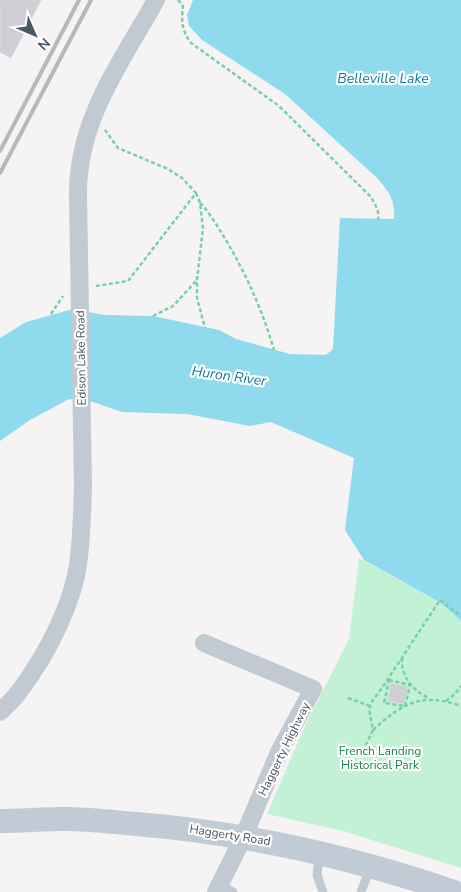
<svg xmlns="http://www.w3.org/2000/svg" width="461" height="892" viewBox="0 0 461 892" font-family="'Nunito Sans',sans-serif">
<style>
.green{fill:#c3f1d5}
.water{fill:#90daee}
.building{fill:#cdcfd5;stroke:#d7d9de}
.lines{fill:none;stroke-linecap:round;stroke-linejoin:round}
.path{stroke:#7ad0a6;stroke-width:2.5;stroke-dasharray:4 2.5;stroke-linecap:butt}
.lane{stroke:#c1cad2;stroke-width:9}
.street{stroke:#c1cad2;stroke-width:18}
.secondary{stroke:#c1cbd6;stroke-width:24}
.rail{stroke:#b5b8bd;stroke-width:4}
.street-bridge{stroke:#c1cad2;stroke-width:18}
.labels{text-anchor:middle;dominant-baseline:central;stroke-width:4.5;stroke-linejoin:round;paint-order:stroke}
.street-label{font-size:12px;fill:#4a5661;stroke:#fff}
.park-label{font-size:12px;fill:#17864f;stroke:#fff}
.water-label{font-size:14px;font-style:italic;fill:#0c7c9b;stroke:#fff}
</style>
<rect width="100%" height="100%" fill="#f5f3f3"/>
<path class="green" d="M359 558 441 603 461 621V868L343 831 267 814 305 726 349 639Z"/>
<path class="water" d="M193 0H461V621L441 603 364 560 345 530 354 458 271 422 250 426 187 414 122 412 93 402 69 399 30 420 0 441V338L26 322 73 309 104 315 153 316 219 330 236 339 290 354 326 355 333 349 340 218 394 219C395 199 390 193 377 178L285 94 202 40 189 26 187 15Z"/>
<path class="building" d="M0 0H41L11 58 0 52Z
M391 683 408 687 404 704 388 701Z"/>
<g class="lines">
<path class="path" d="M178 0 183 6C181 21 182 31 191 43L279 106 371 197C375 204 380 212 378 220
M196 193 200 203 203 228 197 280V298L205 328
M200 203C206 208 211 217 216 224 241 263 261 305 274 350
M96 286 128 281 196 193 182 178 168 169 118 148 105 130
M51 314 63 296
M153 316 173 306 197 280
M402 658C401 677 413 691 429 698
M389 680 410 685 405 706 384 703Z
M348 698 370 706
M446 701 455 694 461 686
M373 730C403 703 421 692 461 706
M360 757 373 730 369 709 373 700 382 688 440 600 461 616"/>
<path class="lane" d="M319 855 317 875 323 892
M220 884 233 892
M361 892 370 868"/>
<path class="street" d="M78 196C77 120 121 63 156 0
M204 643 313 689 279 752 244 836 216 892
M0 712C7 705 15 698 21 689 47 654 75 601 79 556 82 533 82 510 83 487"/>
<path class="secondary" d="M0 821C21 821 43 819 64 819 88 819 112 822 136 824 247 833 349 856 454 892"/>
<path class="rail" d="M0 151 79 0
M0 173 91 0"/>
<path class="street-bridge" d="M78 196 83 487"/>
</g>
<g class="labels">
<g class="street-label">
<text transform="translate(81 358) rotate(-91)">Edison Lake Road</text>
<text transform="translate(284 749) rotate(-64)">Haggerty Highway</text>
<text transform="translate(230 835) rotate(9)">Haggerty Road</text>
</g>
<g class="park-label">
<text x="380" y="751">French Landing<tspan x="380" dy="14">Historical Park</tspan></text>
</g>
<g class="water-label">
<text x="383" y="78">Belleville Lake</text>
<text transform="translate(229 376) rotate(8)">Huron River</text>
</g>
</g>
<g transform="translate(35 35) rotate(135)" stroke="#ffffff" stroke-width="4" paint-order="stroke">
<path d="M0-4L9 19L0 12L-9 19Z" fill="#4a5661"/>
<text y="-8" font-size="14" font-weight="bold" text-anchor="middle" fill="#4a5661">N</text>
</g>
</svg>
